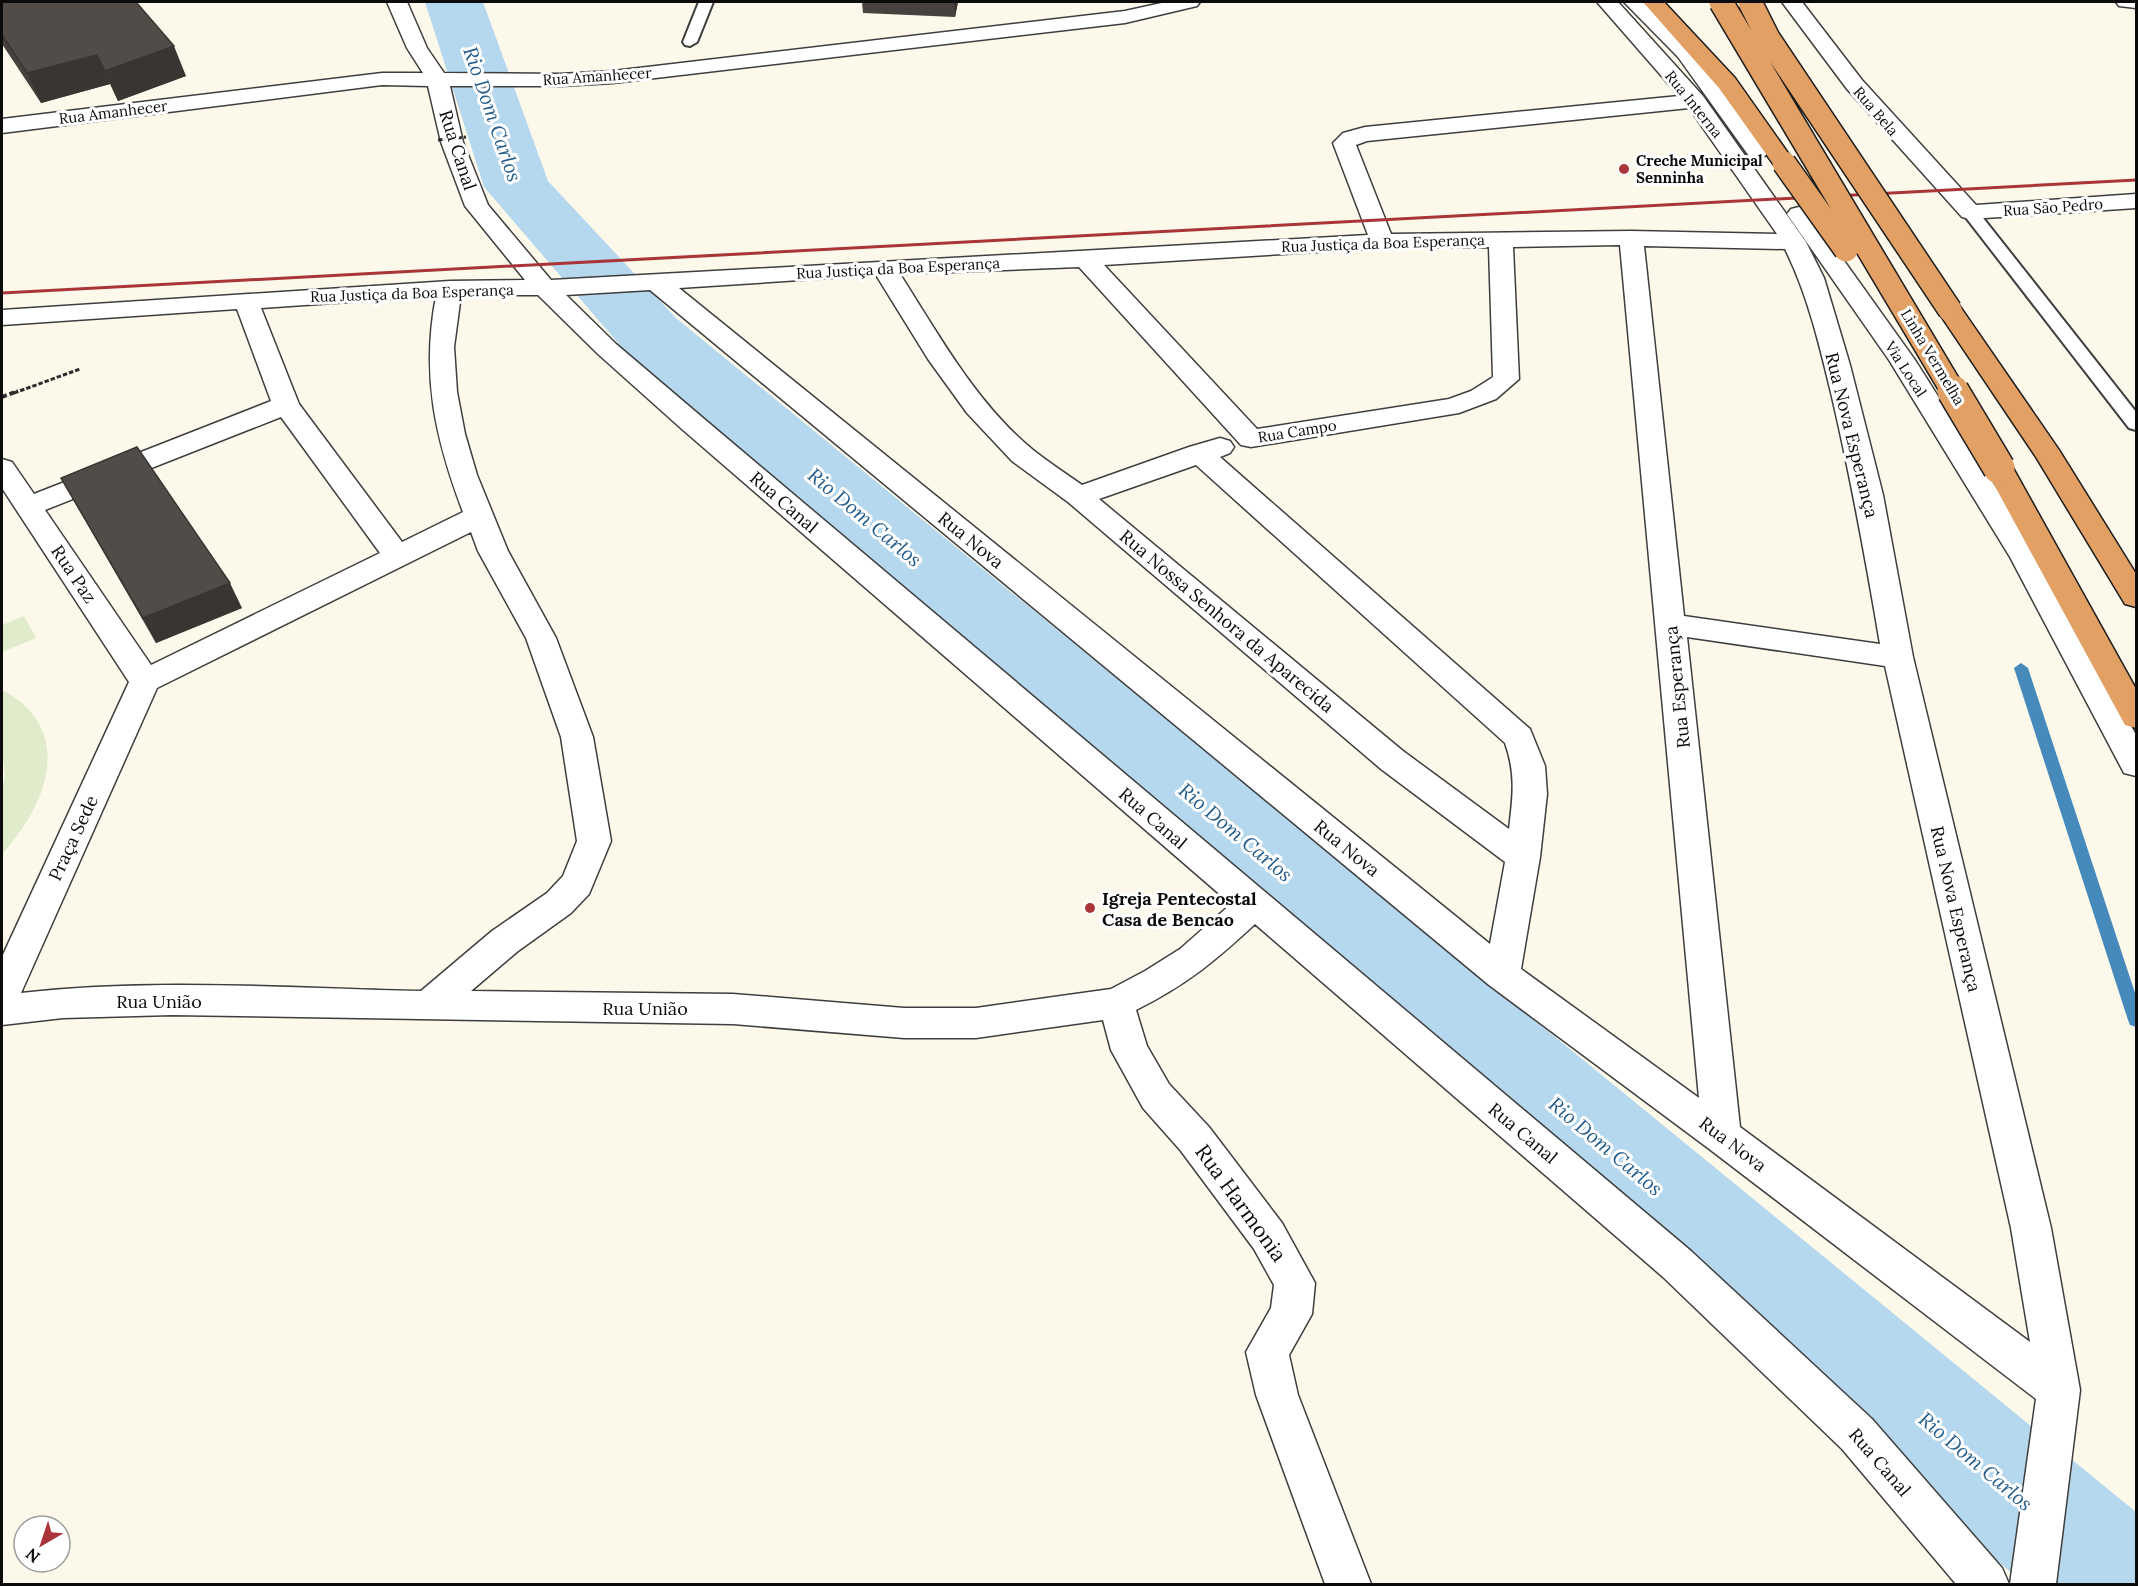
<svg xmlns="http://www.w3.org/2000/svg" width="2138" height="1586" viewBox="0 0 2138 1586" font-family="Lora,serif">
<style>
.pitch{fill:#dfebca}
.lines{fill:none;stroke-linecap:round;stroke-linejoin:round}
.stream{fill:#468abb;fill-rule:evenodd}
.river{fill:#b6d8ee;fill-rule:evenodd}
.service-casing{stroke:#3e3e3e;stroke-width:4}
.minor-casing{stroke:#3e3e3e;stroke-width:3}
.motorway-casing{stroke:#1c1c1c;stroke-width:3}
.path-far1{stroke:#2d2d2d;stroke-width:3;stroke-dasharray:4.5 2;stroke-linecap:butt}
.path{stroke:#2d2d2d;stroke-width:4;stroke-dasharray:5 3;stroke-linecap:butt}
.service{fill:#fff;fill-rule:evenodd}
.minor{fill:#fff;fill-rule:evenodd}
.motorway{fill:#e2a064;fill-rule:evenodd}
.rail{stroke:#a93538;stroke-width:3}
.motorway-bridge-far1-casing{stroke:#1c1c1c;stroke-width:26;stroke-linecap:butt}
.motorway-bridge-casing{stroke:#1c1c1c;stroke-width:34;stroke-linecap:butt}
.path-bridge{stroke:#2d2d2d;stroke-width:3;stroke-dasharray:4.5 2;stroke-linecap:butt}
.motorway-bridge-far1{stroke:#e2a064;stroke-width:23}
.motorway-bridge{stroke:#e2a064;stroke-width:31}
.wall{fill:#47413f}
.shaded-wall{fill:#393533}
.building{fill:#524c49;stroke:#393533;stroke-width:1.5}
.poi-dot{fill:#a93538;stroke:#fff;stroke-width:2}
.labels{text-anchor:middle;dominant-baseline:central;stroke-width:6;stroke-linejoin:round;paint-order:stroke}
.far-street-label{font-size:15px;fill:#0b0b0b;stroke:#fff}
.far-poi-label{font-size:15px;font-weight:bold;fill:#0b0b0b;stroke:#fff;text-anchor:start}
.street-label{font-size:18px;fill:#0b0b0b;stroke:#fff}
.poi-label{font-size:18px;font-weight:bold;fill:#0b0b0b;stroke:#fff;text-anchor:start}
.water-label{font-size:20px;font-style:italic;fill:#255d8c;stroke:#fff}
.near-street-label{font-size:21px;fill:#0b0b0b;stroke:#fff}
</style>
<rect width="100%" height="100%" fill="#fcf9eb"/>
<path class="pitch" d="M24 616 36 638 2 652V625Z
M2 690C76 729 48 804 2 854V790L5 775 2 751Z"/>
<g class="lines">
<path class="stream" d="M2021 663 2028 668 2136 996V1027L2130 1025 2128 1020 2014 668Z"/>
<path class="river" d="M425 2H483L548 181 676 318 2136 1512V1584H2024L624 350 484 187Z"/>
<g class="service-casing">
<path id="service" d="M699 2H713L697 42 690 46 685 45 683 42Z
M1970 207 1976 209 2136 412V430L2129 428 1964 215 1962 212Z"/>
</g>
<g class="minor-casing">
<path id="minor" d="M387 2H407L427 48 444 73 560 74 613 71 1125 11 1166 2H1200L1197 6 1125 23 613 83 560 86H450L463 142 488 205 551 280 1368 235 1333 143 1343 133 1365 127 1679 96 1597 2H1618L1703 96 1806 242 1824 278 1850 365 1883 495 1913 657 2051 1228 2080 1390 2056 1584H2010L2036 1399 1708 1148 1489 985 650 290 566 295 616 344 703 418 1691 1251 1872 1419 2002 1568 2009 1584H1956L1842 1449 1663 1277 1255 924C1214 962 1186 985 1136 1010L1147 1046 1169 1084 1209 1127 1282 1223 1315 1283 1312 1314 1289 1355 1298 1395 1371 1584H1325L1256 1395 1246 1352 1271 1308 1274 1285 1254 1249 1181 1151 1143 1108 1111 1050 1103 1020 976 1038H904L733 1024 172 1015 63 1018 2 1025V957L129 682 2 488V459L12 462 34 494 271 401 237 309 2 325V310L450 281 525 280 465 206 441 142 428 86 382 85 2 133V119L382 73H423L407 48ZM1689 108 1777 234 1631 231 1391 234 1356 145 1367 141ZM1620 245 1699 1098 1521 969 1540 857 1547 794 1545 766 1530 729 1220 457 1230 453 1234 447 1230 441 1220 438 1189 447 1082 485C1065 473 1048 462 1033 450 976 403 939 335 900 274L1079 267 1241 445 1251 447 1459 413 1496 399 1519 379 1513 247ZM1644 246 1785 249C1808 295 1820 347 1832 397 1851 479 1866 561 1880 644L1684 616ZM1489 247 1493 377 1490 379 1471 391 1449 399 1257 429 1104 265 1382 248ZM876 275 928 359 967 413 1012 461 1068 502 1381 769 1505 862 1490 944 679 288ZM461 295H538L598 354 683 430 1231 904 1180 949 1145 971 1111 989 976 1008H904L733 994 471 991 518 951 571 913 589 894 611 841 593 737 556 638 508 551 477 475 465 434 457 392 454 347ZM436 296C421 375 435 438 463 512L402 542 299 404 261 308ZM281 417 380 553 151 665 45 510ZM1196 465 1505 743C1516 774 1513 796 1509 829L1403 751 1099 499ZM471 532 478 551 526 638 561 737 577 841 563 876 547 893 492 931 421 991C288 988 153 978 21 993L157 688ZM1687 637 1885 666 2011 1228 2030 1342 1740 1127Z
M1624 2H1645C1695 44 1732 97 1768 151L1765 156H1749L1678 57Z
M1782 2H1802L1862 80 1976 205 2136 194V208L1970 219 1962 217 1847 89Z
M2116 2H2136V8L2119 6Z
M1799 207 1807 209 1915 360 2040 557 2136 735V776L2124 773 2010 557 1889 360 1787 214 1791 209Z"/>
</g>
<g class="motorway-casing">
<path id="motorway" d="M1643 2H1664L1735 78 1795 163 1792 168H1776L1719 88Z
M1950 302 1959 305 2059 450 2136 574V607L2125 604 2036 457 1937 310 1941 305Z
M1999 459 2009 462 2013 468 2136 689V728L2125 725 1985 468 1989 462Z"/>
</g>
<path class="path-far1" d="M14 393 80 369"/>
<path class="path" d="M2 397 18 391"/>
<use href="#service" class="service"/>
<use href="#minor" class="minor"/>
<use href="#motorway" class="motorway"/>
<path class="rail" d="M2 293 2136 180"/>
<g class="motorway-bridge-far1-casing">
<path id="motorway-bridge-far1" d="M1721 2 1954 393
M1750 2 1768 38 1950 310
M1784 163 1846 250"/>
</g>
<g class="motorway-bridge-casing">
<path id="motorway-bridge" d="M1953 391 1999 468"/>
</g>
<path class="path-bridge" d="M438 140 466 137"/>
<use href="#motorway-bridge-far1" class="motorway-bridge-far1"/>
<use href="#motorway-bridge" class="motorway-bridge"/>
</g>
<path class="wall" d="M2 2 186 76 118 101 110 84 41 103 2 44Z
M862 2H958L955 17 863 13Z
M61 478 242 608 156 643 75 503Z"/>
<path class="shaded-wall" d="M954 2H958L955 17Z
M174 46 186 76 118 101 105 71Z
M97 55 110 84 41 103 27 73Z
M230 583 242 608 156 643 143 618Z"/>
<path class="building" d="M2 2H136L174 46 105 71 97 55 27 73 2 35Z
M137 447 230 583 143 618 61 478Z"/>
<g class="poi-dot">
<circle cx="1624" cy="169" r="6"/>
<circle cx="1090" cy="908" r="6"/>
</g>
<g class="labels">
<g class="far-street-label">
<text transform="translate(597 76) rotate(-4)">Rua Amanhecer</text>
<text transform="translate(1694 104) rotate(51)">Rua Interna</text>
<text transform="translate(1876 111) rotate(49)">Rua Bela</text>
<text transform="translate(113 112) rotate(-7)">Rua Amanhecer</text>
<text transform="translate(2053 207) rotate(-4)">Rua São Pedro</text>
<text transform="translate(1383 243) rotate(-2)">Rua Justiça da Boa Esperança</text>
<text transform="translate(898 268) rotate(-3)">Rua Justiça da Boa Esperança</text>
<text transform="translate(412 293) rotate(-2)">Rua Justiça da Boa Esperança</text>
<text transform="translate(1933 357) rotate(59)">Linha Vermelha</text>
<text transform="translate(1906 369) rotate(57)">Via Local</text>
<text transform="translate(1297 431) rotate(-9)">Rua Campo</text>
</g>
<g class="far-poi-label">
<text x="1636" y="160">Creche Municipal<tspan x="1636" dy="17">Senninha</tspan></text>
</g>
<g class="street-label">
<text transform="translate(458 150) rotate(72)">Rua Canal</text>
<text transform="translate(1852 435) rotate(76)">Rua Nova Esperança</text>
<text transform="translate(784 502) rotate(41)">Rua Canal</text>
<text transform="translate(971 540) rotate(39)">Rua Nova</text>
<text transform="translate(74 574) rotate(56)">Rua Paz</text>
<text transform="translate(1227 621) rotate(40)">Rua Nossa Senhora da Aparecida</text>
<text transform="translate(1677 687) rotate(-96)">Rua Esperança</text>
<text transform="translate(1153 818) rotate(41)">Rua Canal</text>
<text transform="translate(73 838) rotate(-65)">Praça Sede</text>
<text transform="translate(1347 848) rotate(39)">Rua Nova</text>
<text transform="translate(1956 909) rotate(77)">Rua Nova Esperança</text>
<text x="159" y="1001">Rua União</text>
<text x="645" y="1008">Rua União</text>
<text transform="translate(1523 1133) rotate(40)">Rua Canal</text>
<text transform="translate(1733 1144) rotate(37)">Rua Nova</text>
<text transform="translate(1880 1462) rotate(49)">Rua Canal</text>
</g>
<g class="poi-label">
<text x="1102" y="898">Igreja Pentecostal<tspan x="1102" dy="21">Casa de Bencao</tspan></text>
</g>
<g class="water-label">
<text transform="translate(493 114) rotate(71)">Rio Dom Carlos</text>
<text transform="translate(865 517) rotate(40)">Rio Dom Carlos</text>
<text transform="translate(1236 832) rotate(40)">Rio Dom Carlos</text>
<text transform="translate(1606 1146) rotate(40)">Rio Dom Carlos</text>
<text transform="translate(1976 1461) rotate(40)">Rio Dom Carlos</text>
</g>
<g class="near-street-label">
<text transform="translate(1241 1203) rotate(54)">Rua Harmonia</text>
</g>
</g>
<rect width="2138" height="1586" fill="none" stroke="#0b0b0b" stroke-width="6"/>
<g transform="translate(42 1544) rotate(219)"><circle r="28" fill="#ffffff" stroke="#9d9d9d" stroke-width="1.5"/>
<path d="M0-4.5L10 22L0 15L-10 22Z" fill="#a93538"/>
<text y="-9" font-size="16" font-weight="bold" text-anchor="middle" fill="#0b0b0b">N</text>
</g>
</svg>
